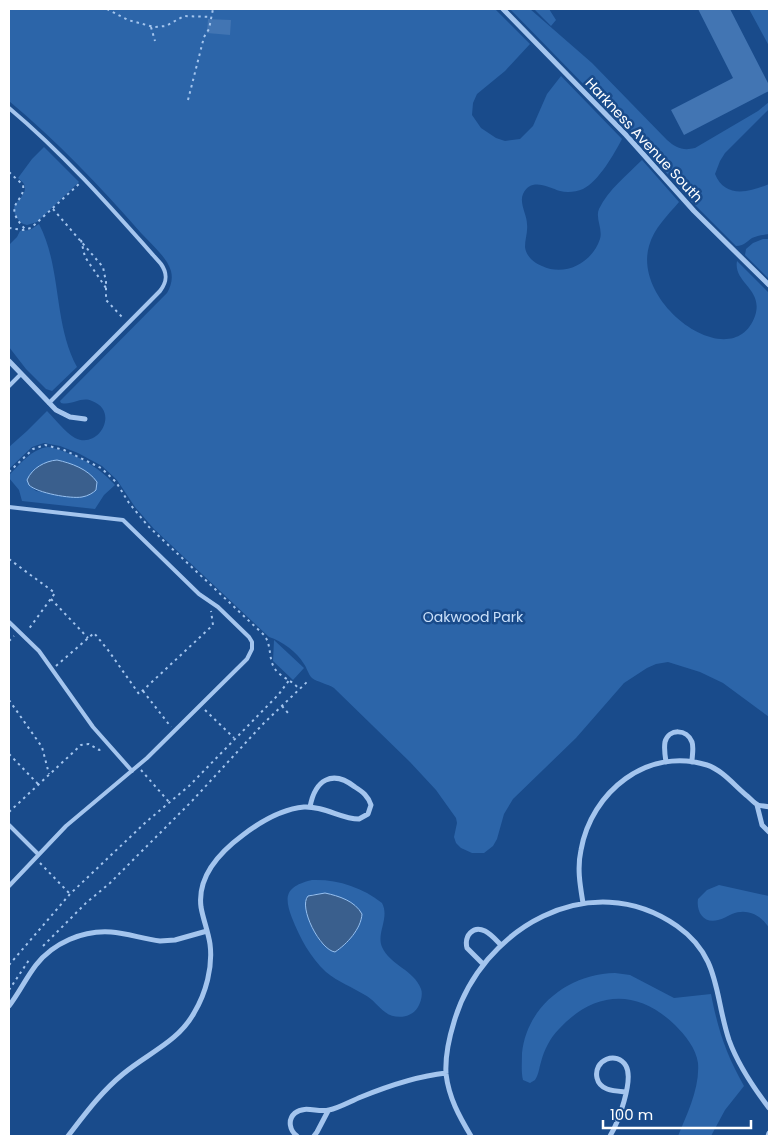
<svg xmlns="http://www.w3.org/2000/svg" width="778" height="1145" viewBox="0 0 778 1145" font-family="Poppins,sans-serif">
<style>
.green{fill:#2c65a9;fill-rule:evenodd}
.water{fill:#3a5f8d;stroke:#96c0f0}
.building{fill:#4275b3}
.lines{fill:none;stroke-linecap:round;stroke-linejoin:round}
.path{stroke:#a4c5ee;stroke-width:2;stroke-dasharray:2.5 4;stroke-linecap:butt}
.lane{stroke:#a4c5ee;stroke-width:4}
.street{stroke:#a4c5ee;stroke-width:5}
.labels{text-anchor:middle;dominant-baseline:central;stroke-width:5;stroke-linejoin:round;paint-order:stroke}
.street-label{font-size:14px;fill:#fff;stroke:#194b8b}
.park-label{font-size:14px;fill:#cae0fa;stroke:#194b8b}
</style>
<rect width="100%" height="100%" fill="#194b8b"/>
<path class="green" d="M9 9H495L530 44 505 71 477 94 473 103 472 115 481 128 496 138 505 141 520 139 533 126 547 94 561 76 622 139C614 154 599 181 583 189 576 192 567 193 560 191 548 187 531 177 523 194 519 203 527 215 527 224 528 232 525 239 525 247 526 256 534 263 542 266 565 277 592 263 600 239 603 229 595 218 599 209 608 190 628 174 642 160L679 202C668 215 654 228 649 246 632 305 733 377 755 316 764 289 733 283 737 261L769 293V717L723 683 700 672 668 662 656 664 647 668 624 683 576 738 513 799 504 814 497 839 493 846 484 853H472L461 848 456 843 454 837 457 823 456 818 436 790 410 762 334 688C328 684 317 682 312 678 308 674 307 668 304 664 297 652 282 641 269 637L154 529 135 507 117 480 102 466 78 453 60 446 44 443 32 447 9 469V447L27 431 47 411C55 419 65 432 75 438 99 450 120 411 92 401 81 396 72 406 61 403L60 401 167 293C171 286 173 279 171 271 167 257 151 244 141 233 100 186 57 141 9 101Z
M510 9H530L592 63 667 140C676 148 683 151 695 148L758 111 769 102V109L725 153 720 161 715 174C725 199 750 192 769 184V234C763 235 757 236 752 238 746 242 744 246 736 246L691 201 637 139Z
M534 9H549L556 20 551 26Z
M749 9H769V46Z
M44 147 79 182 37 222 27 225C22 224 20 222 17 218 7 202 25 200 25 188 25 183 21 181 18 178L32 159Z
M39 224C62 268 53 323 77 367L52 391 46 389 26 369 9 347V245L17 237 20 231 30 230Z
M763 239H769V279L745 255 746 249 753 243Z
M48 447C73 452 98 466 115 485L104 495 95 509 22 501 19 490 9 478V475C21 464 31 449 48 447ZM57 460 67 462 97 486 96 490 83 497 36 491 29 485 51 461Z
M274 640 304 668 293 680 273 661Z
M312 880C337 879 362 887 382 903 390 918 376 933 382 947 390 965 414 970 421 989 423 994 421 1002 418 1007 412 1018 395 1020 385 1012 378 1007 373 999 365 995 352 987 338 982 326 972 310 957 300 938 292 918 283 895 287 886 312 880ZM313 894 333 895 354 905 321 943C313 929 304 915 306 899Z
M719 885 769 896V928C761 915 747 908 732 914 727 916 723 919 718 920 704 924 696 912 698 899L707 890Z
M615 973 630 975 674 998 711 994C718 1030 726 1054 744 1086L725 1110 711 1136H678C687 1114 700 1088 698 1063 696 1048 685 1035 675 1025 637 988 594 991 559 1029 550 1038 544 1050 541 1062 539 1068 539 1074 535 1080L530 1083 523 1080C521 1072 522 1062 522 1053 527 1006 569 974 615 973Z"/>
<path class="water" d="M57 460C71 463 88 469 97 482L96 490C93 493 88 496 82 497 71 499 37 493 29 485L27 480C32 468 45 461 57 460Z
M325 893C339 896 355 901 362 914 361 929 347 944 335 952 320 950 298 907 308 896Z"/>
<path class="building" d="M698 9H730L769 85V91L684 135 671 110 733 78Z
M208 19 231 20 230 35 207 33Z"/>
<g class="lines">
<path class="path" d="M107 9 128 20 154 27 166 26 184 16 211 17
M151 27 155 41
M188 100 204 37 209 29 213 9
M9 172 23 185C26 203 0 203 26 230
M53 209 103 267 106 282V300L123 318
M9 228 23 230 31 228 79 184
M81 240 85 257 106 288
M9 472 33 449 45 445 64 450 101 468 116 482 129 503 148 526 264 635C272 645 268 659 275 669 280 677 292 680 299 689
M9 559 55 593 28 630
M51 599 88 638
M9 641 14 636
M56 666 94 633 108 650 139 694 213 625 211 611
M143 691 171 727
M9 700 42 747 49 774
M282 706 288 713
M205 710 234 738
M9 754 38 784
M141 770 169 802
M9 812 81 745 89 744 99 750 104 748
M40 863 70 894
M43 946 86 903 110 883 192 801 262 725 308 681
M9 965 70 894 146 822 189 786 279 694 290 679
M9 990 29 960"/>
<path class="lane" d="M9 108C65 155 113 210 161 264 168 274 167 282 160 291L49 403
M9 386 21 374
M9 507 123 520 199 594 218 607 249 637 252 642V649L247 659 147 758 66 826 9 886
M9 622 39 651 93 727 132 771
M9 825 38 854"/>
<path class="street" d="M503 9 626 135 694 211 769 285
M9 361 56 410 70 417 85 419
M666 762C665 756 664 748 665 742 669 728 687 729 692 742 694 748 692 755 692 762
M757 805 762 825 769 832
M583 903C580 885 577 868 581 850 591 792 648 746 707 765 722 770 734 785 746 795 750 798 754 803 758 805 761 806 766 806 769 807
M483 964 467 948C464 936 473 925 485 931 491 934 496 940 501 945
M9 1006C19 993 26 978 36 965 53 943 83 930 111 932 127 933 143 939 160 941L175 940 207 931
M68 1136C85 1114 101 1092 123 1074 148 1053 178 1042 194 1013 206 993 213 967 210 944 208 931 203 919 201 907 197 876 220 852 243 835 260 822 282 809 304 807 325 806 341 819 359 819L368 814 371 805C368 796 363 792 355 787 332 769 315 780 310 807
M297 1136C290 1131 287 1120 295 1113 305 1105 318 1113 329 1110 339 1108 351 1101 361 1097 388 1086 418 1076 446 1073
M314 1136 317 1132 328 1111
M471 1136C459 1116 449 1098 446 1074 445 1056 449 1038 454 1022 481 929 590 865 677 926 721 957 714 995 729 1040 738 1065 753 1087 769 1108
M610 1136C618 1123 634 1080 626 1066 617 1050 593 1060 597 1078 600 1091 615 1091 626 1092
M768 1136 769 1133"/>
</g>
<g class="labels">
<g class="street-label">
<text transform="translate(644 140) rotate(47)">Harkness Avenue South</text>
</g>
<g class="park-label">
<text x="473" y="617">Oakwood Park</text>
</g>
</g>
<rect width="778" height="1145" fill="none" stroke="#ffffff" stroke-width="20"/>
<path d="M603 1120v8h148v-8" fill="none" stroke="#ffffff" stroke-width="2.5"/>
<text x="610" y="1120" font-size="15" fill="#ffffff" stroke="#194b8b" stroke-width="4" paint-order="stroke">100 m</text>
</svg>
